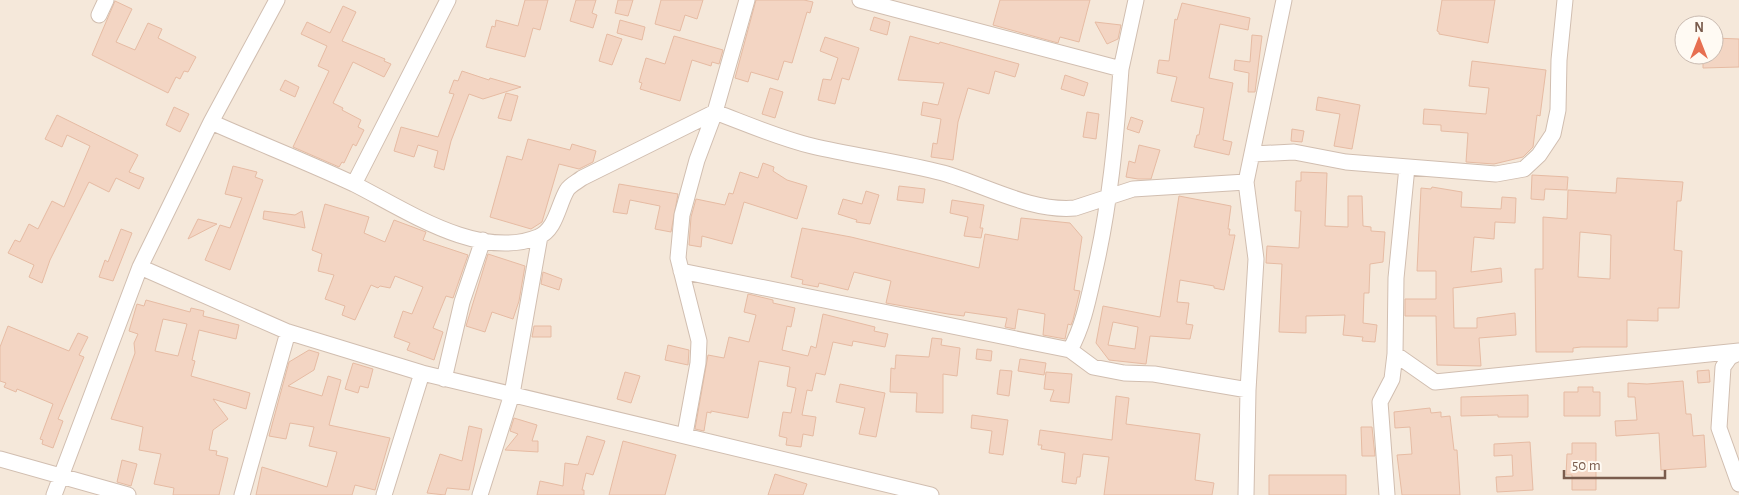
<svg xmlns="http://www.w3.org/2000/svg" width="1739" height="495" viewBox="0 0 1739 495" font-family="'Alegreya Sans',sans-serif">
<style>
.residential{fill:#f5e8da;fill-rule:evenodd}
.building{fill:#f3d5c3;stroke:#e6bba3;fill-rule:evenodd}
.lines{fill:none;stroke-linecap:round;stroke-linejoin:round}
.minor-casing{stroke:#d1beb0;stroke-width:17}
.minor{stroke:#fff;stroke-width:15}
</style>
<rect width="100%" height="100%" fill="#fdf6ec"/>
<path class="residential" d="M0 0H1739V495H0ZM1684 25H1714V55H1684Z"/>
<path class="building" d="M525 0H548L540 30 533 28 525 57 486 47 492 26 495 27 496 20 518 26Z
M576 0H596L592 13 597 15 593 28 570 21Z
M618 0H633L628 16 615 13Z
M661 0H703L697 19 685 15 680 31 655 24Z
M756 0H804L813 2 810 13 807 12 792 63 784 61 778 80 751 72 748 82 735 78Z
M1000 0H1090L1079 42 1060 37 1058 43 993 25Z
M1442 0H1495L1488 43 1439 34V32L1437 31Z
M115 1 132 9 116 42 135 50 148 23 162 29 158 38 196 57 188 72 184 71 180 79 176 77 168 93 92 55Z
M1182 3 1250 18 1248 30 1220 24 1209 78 1233 83 1223 140 1232 142 1229 155 1194 147 1197 135H1199L1204 108 1171 101 1177 77 1157 73 1159 60 1169 61 1175 19 1177 20Z
M343 6 356 12 342 41 385 59 384 61 391 64 384 77 353 62 333 103 343 108 342 110 361 120 358 127 364 130 356 146 353 144 344 163 342 162 339 167 293 147 329 71 318 66 327 46 301 34 307 22 330 33Z
M874 17 890 22 887 35 870 30Z
M620 20 645 27 642 40 617 33Z
M1095 22 1121 25 1118 39 1107 44Z
M607 34 622 39 612 65 599 61Z
M1252 35 1262 36 1255 92H1248L1249 73 1234 70 1235 60 1250 62Z
M674 36 723 50 719 64 712 62 711 66 692 60 680 101 640 89 642 83 639 82 646 58 665 64Z
M910 36 939 44 940 42 1019 64 1015 77 995 71 989 94 968 88 958 122 953 160 931 157 933 143 937 144 941 119 921 115 923 102 938 105 944 83 898 80Z
M825 37 859 48 849 80 842 78 835 104 818 100 823 79 831 80 838 58 820 51Z
M1714 38 1739 39V67L1703 68V55H1714Z
M1472 61 1546 70 1540 116 1537 115 1533 147 1523 157 1494 164 1466 162 1468 133 1441 131V125L1423 124 1424 109 1486 114 1489 88 1469 86Z
M462 71 489 80 490 78 521 87 483 99 469 94 451 141 444 170 434 167 438 151 418 145 414 157 394 151 401 127 438 137 454 94 449 93 454 80 458 81Z
M1065 75 1088 83 1084 96 1061 89Z
M285 80 299 87 295 97 280 90Z
M770 88 783 92 775 118 762 114Z
M506 93 518 96 511 121 498 118Z
M1318 97 1360 105 1352 149 1334 146 1340 114 1316 110Z
M174 107 189 114 180 132 166 125Z
M1087 112 1099 114 1096 139 1083 137Z
M57 115 138 155 129 172 144 178 139 189 116 178 109 192 89 182 50 260 42 283 29 277 34 265 8 253 15 240 20 242 29 224 38 229 52 201 64 207 90 146 67 135 62 147 45 139Z
M1131 117 1143 121 1139 133 1127 129Z
M1292 129 1304 131 1302 142 1291 141Z
M528 139 570 150 572 144 596 151 593 162 579 169 559 164 542 222 531 229 490 217 507 156 522 160Z
M1139 145 1160 150 1151 179H1138L1126 177 1129 161 1135 163Z
M763 163 774 167 773 171 787 180 807 186 797 219 744 202 732 244 702 236 701 247 689 245 691 217 696 199 725 205 729 193 733 194 740 172 758 178Z
M233 166 257 172 255 177 263 180 230 270 205 260 220 225 230 228 242 198 225 194Z
M1301 172 1327 173 1325 226 1348 227V196H1362L1363 226 1371 227V231L1385 232 1383 262 1370 264 1369 293H1364L1363 323 1377 325 1375 342 1362 341 1363 337 1343 335 1345 315 1306 316V333L1279 332 1282 264 1266 263 1267 246 1299 248 1301 211H1295L1296 181H1301Z
M1532 175 1568 177 1567 190 1545 189 1544 200 1531 199Z
M1617 178 1683 182 1681 201H1677L1674 250 1682 251 1679 308H1658V321L1627 320V347H1581L1573 348V352H1536L1535 269H1543V217L1567 219 1568 190 1616 193ZM1580 232 1611 235 1610 279 1578 277Z
M619 184 678 194 671 232 655 229 660 206 630 200 627 214 613 212Z
M899 186 925 189 923 203 897 200Z
M1432 187 1462 192 1461 207 1501 209 1502 197 1516 198 1515 223 1495 222 1494 239 1474 237 1471 272 1501 268 1502 282 1453 288 1454 328H1477V318L1515 313 1516 335 1479 338 1481 366 1437 365 1436 316H1405V299H1436V271H1417L1421 188 1431 189Z
M866 191 879 195 870 224 856 222 857 220 838 214 843 199 862 204Z
M1179 196 1231 206 1228 229H1230L1229 235H1235L1224 290 1214 288V286L1180 280 1177 302 1189 303 1186 324 1193 325 1190 339 1150 336 1146 364 1109 360 1096 343 1103 306 1160 317ZM1113 322 1138 327 1135 349 1108 345Z
M952 200 984 205 980 228H983L981 238 964 236 968 217 950 213Z
M325 204 369 217 364 233 385 242 394 220 426 232 423 240 468 255 453 298 446 296 433 328 443 332 434 360 407 350 410 343 394 337 403 311 412 314 423 287 395 276 390 288 380 286 378 288 371 285 355 320 342 315 345 306 325 299 334 275 318 271 322 254 312 250Z
M264 211 295 215 302 211 305 228 263 219Z
M1021 218 1070 223 1082 237 1074 290 1080 291 1073 320 1071 325 1068 324 1065 339 1043 335 1045 314 1018 309 1015 329 1005 327 1007 318 965 312 964 316 948 314 886 303 891 281 854 272 848 290 819 283 818 287 802 284 803 280 791 277 802 228 851 237 979 268 985 234 1018 240Z
M198 219 217 224 188 239Z
M121 229 132 233 113 281 99 277 105 260 108 262Z
M488 254 525 266 519 301 513 319 492 312 485 332 466 326Z
M543 272 562 279 559 290 541 284Z
M748 294 773 300V303L795 308 791 327 787 326 782 350 808 356 811 346 816 348 823 314 875 327 874 331 888 334 885 347 853 341 852 346 833 342 825 375 816 373 812 391 807 390 802 415 816 417 813 436 803 434 801 447 786 445 787 438 779 436 783 412 791 413 796 388 787 386 790 367 759 361 748 418 711 411V413L707 412 704 431 695 429 708 355 724 358 729 337 749 342 756 315 744 312Z
M146 300 190 312 191 308 204 311 203 316 239 325 236 339 199 330 192 360 195 361 191 376 250 393 246 409 213 399 228 419 213 430 209 450 217 451 216 455 228 458 219 495H173L174 488 154 484 161 454 139 450 143 427 111 419 135 353 134 343 138 334 129 331 137 304 144 306ZM163 319 187 324 178 356 155 351Z
M8 326 69 351 78 333 88 337 79 355 84 357 58 419 63 421 53 448 42 444 43 440 40 439 53 404 17 389 16 392 4 387 6 383 0 381V347Z
M534 326H551V337H532Z
M932 338 942 339 941 345 960 348 957 376 943 374V413L916 412 917 393 890 392 891 368 895 369 896 355 929 357Z
M668 345 689 350 688 365 665 360Z
M977 349 992 351 991 361 976 359Z
M309 350 319 353 314 370 288 386 322 396 328 376 341 380 329 425 390 438 375 490 355 485 352 495H256L262 467 327 487 337 452 309 446 314 427 290 423 286 439 269 436 289 362Z
M1020 359 1046 363 1044 375 1018 371Z
M353 363 373 369 368 388 360 386 358 393 345 389Z
M1000 370 1012 371 1009 396 997 394Z
M1709 370 1710 382 1698 383 1697 371Z
M625 372 640 376 631 403 617 399Z
M1046 372 1072 374 1069 403 1050 401 1054 390 1044 389Z
M1683 381 1686 414H1691L1693 436 1704 435 1706 467 1661 470 1659 433 1616 436 1615 421 1637 420 1635 397H1628V383L1647 384Z
M840 384 885 393 876 437 859 434 865 408 836 402Z
M1578 387H1593V392H1600V416H1564V392H1578Z
M1528 395V417H1498V415L1461 416V397Z
M1116 396 1129 398 1126 424 1200 434 1195 480 1214 483 1212 495H1104L1109 457 1083 454 1080 477H1077L1076 484 1062 482 1065 453 1041 449 1042 445H1038L1040 430 1112 440Z
M1430 408 1431 413 1441 412V417L1450 416 1454 450H1457L1460 495H1402L1397 455 1412 454 1410 427 1395 428 1394 412Z
M972 415 1008 420 1003 455 989 453 992 431 971 428Z
M514 418 537 425 532 441H538V452L505 450 518 434 510 431Z
M469 426 482 429 469 490 447 488 445 495 427 493 440 454 462 461Z
M1361 427H1372L1375 456H1362Z
M587 436 605 441 593 475 586 473 582 490H584V495H537L540 481 563 486 565 463 578 465Z
M623 441 676 455 665 495H609Z
M1530 442 1533 490 1497 492 1496 477 1513 476 1512 455 1494 456V444Z
M1572 443H1596V490H1572V475H1566L1567 454H1572Z
M122 460 137 464 131 486 117 482Z
M775 474 807 484 803 495H768Z
M1269 475H1346V495H1269Z"/>
<g class="lines">
<g class="minor-casing">
<path id="minor" d="M860 0 1121 69 1136 0
M99 15 106 0
M211 122C258 143 307 162 354 184 404 209 479 261 538 237 556 230 558 205 567 190 570 185 577 182 582 178L715 112C747 124 779 138 812 146 855 156 900 162 943 173 985 185 1031 212 1075 208L1133 189 1246 182
M1253 154 1294 152 1346 162 1496 174 1524 169 1539 155 1553 134 1558 110 1559 60 1565 0
M354 184 448 0
M140 267 288 332 422 373 931 495
M681 271 1070 350 1093 367 1124 373 1154 374 1248 390
M1070 350C1083 326 1088 301 1094 274 1110 206 1116 138 1121 69
M1739 353 1730 357 1723 367 1719 428 1739 484
M1395 354 1435 382 1739 351
M444 379 462 302 483 240
M685 434 698 363 699 341 678 258 682 215 697 160 715 112 747 0
M0 459 128 495
M54 495 140 267 211 122 277 0
M242 495 288 332
M384 495 422 373
M480 495 512 394 540 236
M1246 495 1248 390 1256 259 1246 182 1284 0
M1387 495 1380 402 1392 379 1395 354 1396 278 1407 167"/>
</g>
<use href="#minor" class="minor"/>
</g>
<g transform="translate(1699 40)"><circle r="24" fill="#fffaf3" stroke="#cabbb1"/>
<path d="M0-4L9 19L0 12L-9 19Z" fill="#e76f51"/>
<text y="-8" font-size="14" font-weight="bold" text-anchor="middle" fill="#7a5c4d">N</text>
</g>
<path d="M1564 470v8h101v-8" fill="none" stroke="#7a5c4d" stroke-width="2.5"/>
<text x="1572" y="470" font-size="15" fill="#7a5c4d" stroke="#fffaf3" stroke-width="4" paint-order="stroke">50 m</text>
</svg>
